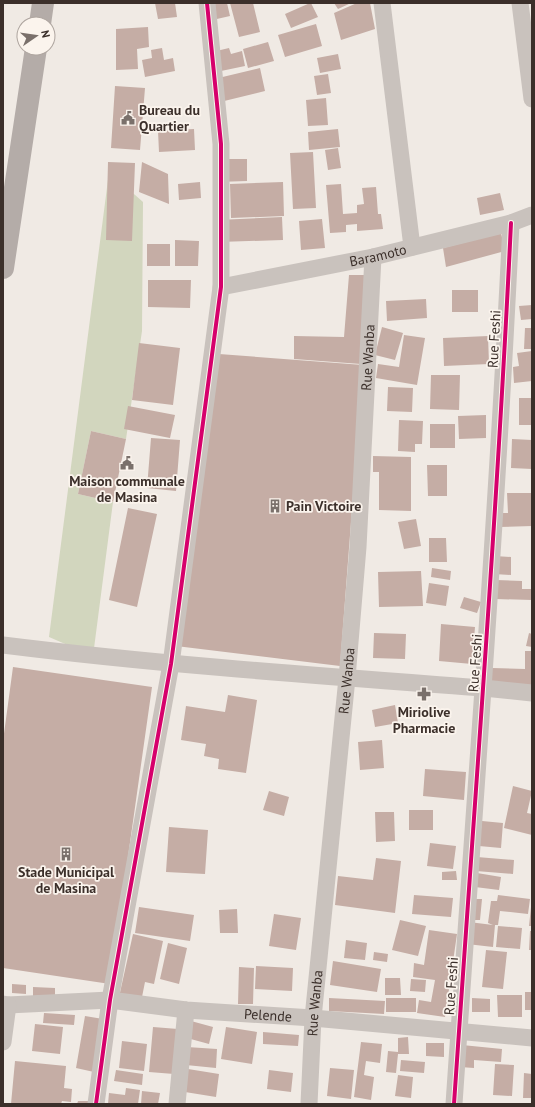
<svg xmlns="http://www.w3.org/2000/svg" width="535" height="1107" viewBox="0 0 535 1107" font-family="'PT Sans',sans-serif">
<style>
.green{fill:#d2d6be}
.building{fill:#c5ada5}
.lines{fill:none;stroke-linecap:round;stroke-linejoin:round}
.minor{stroke:#c9c2bd;stroke-width:17}
.trunk{stroke:#b4aca8;stroke-width:22}
.cycleway-casing{stroke:#fbf4ed;stroke-width:6}
.cycleway{stroke:#d6006c;stroke-width:4}
.labels{text-anchor:middle;dominant-baseline:central;stroke-width:3.5;stroke-linejoin:round;paint-order:stroke}
.poi-label{font-size:14px;font-weight:bold;fill:#3b2f2a;stroke:#fbf4ed}
.street-label{font-size:14px;fill:#3b2f2a;stroke:#fbf4ed}
</style>
<rect width="100%" height="100%" fill="#f0eae4"/>
<path class="green" d="M109 172 143 202 142 331 126 439 91 431 78 494 113 502 93 656 49 637Z"/>
<path class="building" d="M155 3H175L177 17 158 19Z
M209 3H227L230 16 208 21Z
M230 3H253L260 32 239 37Z
M310 3H311L318 17 291 28 285 14Z
M334 3H351L338 9Z
M357 3H370L375 29 341 40 334 13Z
M316 24 322 46 285 57 278 35Z
M148 27 149 47 137 49 138 69 116 70V29Z
M268 42 274 61 248 68 243 49Z
M162 48 164 60 173 58 175 71 145 77 142 60 152 58 151 50Z
M229 48 231 54 242 51 245 66 221 71 208 53Z
M338 54 341 69 320 73 317 58Z
M260 68 265 91 216 103 210 80Z
M328 74 331 93 317 95 314 76Z
M115 86 145 88 140 150 111 148Z
M326 98 328 125 308 126 306 100Z
M194 129 195 150 159 152 158 131Z
M338 129 340 147 309 150 308 132Z
M338 148 341 168 328 170 325 150Z
M313 152 316 208 293 209 290 153Z
M216 159H247V181L217 182Z
M108 162 135 163 132 241 106 240Z
M142 162 168 174 169 204 139 192Z
M200 182 201 198 179 200 178 184Z
M283 182 284 216 231 218 230 184Z
M341 184 343 214 357 213V205L364 204 362 188 376 187 378 214H381L383 229 357 231V224L346 225V232L330 233 326 185Z
M500 193 504 210 480 215 477 198Z
M282 217 283 240 219 242 218 220Z
M322 219 325 248 301 250 299 221Z
M501 233 505 251 446 267 443 248Z
M175 240 199 241 198 266H175Z
M147 244H170V266H147Z
M349 275H367L361 364 294 359V336L344 337Z
M148 280H191L190 308 148 307Z
M452 290H478V312H452Z
M426 299 427 318 387 321 386 301Z
M532 305V319L521 320 519 306Z
M382 327 403 333 395 360 375 355Z
M525 328H532V349H524Z
M404 335 425 338 417 385 376 378 378 364 399 367Z
M488 336 489 364 444 366 443 338Z
M139 343 180 348 173 405 132 400Z
M532 351V381L514 383 513 367 519 366 517 353Z
M219 354 363 365 340 666 176 646Z
M431 375H460L459 410 430 409Z
M388 387 413 388 412 412 387 411Z
M519 398H532V425H519Z
M128 406 175 415 170 438 124 429Z
M486 415V438L459 439 458 416Z
M399 420 423 421 422 444H415V452L398 451Z
M430 424H455V448H430Z
M91 431 126 439 113 502 78 494Z
M151 438 180 440 176 491 147 488Z
M512 439 532 440V469L511 468Z
M373 456 411 457V511L379 510V472H373Z
M427 465H447V496H428Z
M507 493H532V526L498 527 497 513H508Z
M128 508 157 514 137 607 109 600Z
M416 519 421 546 404 549 398 522Z
M429 538H446L447 562H429Z
M495 556 511 557V575L494 574Z
M432 568 451 571 450 580 431 577Z
M421 571 423 606 379 607 378 572Z
M496 580 522 581V589H532V600L496 599Z
M429 583 449 586 446 606 426 603Z
M464 597 481 602 477 613 460 608Z
M441 624 475 627 472 664 439 661Z
M374 633 406 634 405 659 373 658Z
M529 633 532 634V647L526 646Z
M525 651H532V685L492 684V668L525 669Z
M13 667 152 687 110 984 3 968V741Z
M228 695 257 700 246 773 218 769 219 759 204 756 206 744 181 740 186 706 225 712Z
M395 705 398 723 375 727 372 710Z
M382 740 384 768 360 770 358 742Z
M425 769 466 772 464 800 423 796Z
M513 786 532 791 527 813 532 814V835L504 828Z
M269 791 289 797 284 816 263 810Z
M409 810H433V830H409Z
M375 812H394L395 841 376 842Z
M482 821 503 823 501 848 479 846Z
M169 827 208 830 205 874 166 872Z
M430 843 456 846 453 869 427 866Z
M477 857 514 860 513 874 476 871Z
M376 858 401 861 395 913 335 905 338 876 373 880Z
M456 871 457 880H442V872Z
M477 873 501 877 499 890 475 887Z
M414 895 453 898 451 917 412 914Z
M498 895 530 899 528 914 500 911 498 925H495L493 947 467 944 469 922 493 925 488 923 491 901H497Z
M472 899H482L480 920H471Z
M139 907 194 915 190 941 135 933Z
M531 907H532V926H529Z
M237 909 238 933H220L219 910Z
M274 914 301 918 296 950 269 946Z
M400 920 426 926 418 956 392 950Z
M498 926 522 928 520 949 496 947Z
M429 930 457 934 445 1017 417 1013 419 1000 431 1002 435 980 413 977 414 963 424 965Z
M530 931H532V950H529Z
M133 934 163 941 154 984 145 982 141 1002 119 997Z
M346 940 367 943 365 960 344 958Z
M168 943 187 948 179 984 160 979Z
M486 950 507 952 503 989 482 987Z
M374 952 388 954 387 962 373 960Z
M333 961 381 969 377 992 330 985Z
M256 966 293 968 292 991 255 989Z
M239 967 254 968 253 1004H238Z
M385 978H400L401 995H385Z
M411 979 426 980 425 992 410 991Z
M12 984 26 985V994L12 993Z
M33 987 55 988V997L33 996Z
M525 992H532V1010H525Z
M497 995H522V1017H498Z
M329 998 385 1001 384 1014 329 1011Z
M386 998H416V1012H386Z
M472 998 490 999V1012H472Z
M44 1013 75 1015 74 1025 43 1023Z
M85 1016 103 1019 94 1072 76 1068Z
M191 1021 213 1027 209 1044 187 1038Z
M35 1024 63 1027 60 1054 32 1051Z
M153 1027 178 1029 174 1074 149 1072Z
M226 1027 257 1032 252 1064 221 1059Z
M263 1032 299 1035 298 1046 263 1044Z
M408 1037 409 1054H398L396 1073 386 1072 388 1051 398 1052V1038Z
M122 1041 147 1044 144 1071 119 1068Z
M361 1042 382 1044 380 1063 366 1061 364 1075 374 1077 371 1100 354 1097Z
M426 1043H444V1057L426 1056Z
M462 1045 502 1049 501 1062 474 1060V1068L460 1067Z
M187 1047 217 1049 216 1068 186 1065Z
M401 1060 425 1062 424 1073 400 1071Z
M15 1061 66 1066 64 1088 72 1089 71 1102 62 1101 61 1104H11Z
M495 1064 514 1065 512 1096 493 1095Z
M330 1068 354 1070 351 1099 327 1096Z
M188 1069 219 1074 216 1097 185 1092Z
M116 1070 143 1074 142 1085 114 1081Z
M269 1070 293 1073 291 1092 267 1089Z
M524 1073 532 1074V1098H523Z
M398 1075 413 1077 411 1098 395 1096Z
M126 1088 140 1090 138 1104H108L109 1093 125 1095Z
M142 1091 160 1093 158 1104H141Z
M78 1101H88V1104H77Z"/>
<g class="lines">
<g class="minor">
<path d="M382 3 412 247"/>
<path d="M520 3 532 99"/>
<path id="s1" d="M221 287 373 257 511 223 532 215"/>
<path d="M3 645C163 665 323 676 484 688L532 693"/>
<path id="s2" d="M3 1004 8 1005 110 1000 186 1010 313 1018 532 1038"/>
<path d="M3 1042 8 1005"/>
<path d="M96 1104 110 1000 171 664 221 287V144L207 3"/>
<path d="M177 1104 186 1010"/>
<path id="s3" d="M309 1104 313 1018 347 678 358 547 373 257"/>
<path d="M454 1104C474 810 497 517 511 223"/>
</g>
<path class="trunk" d="M40 24 43 3
M3 268 36 48"/>
<g class="cycleway-casing">
<path id="cycleway" d="M96 1104 110 1000 171 664 221 287V144L207 3
M454 1104C474 810 497 517 511 223"/>
</g>
<use href="#cycleway" class="cycleway"/>
</g>
<defs>
<g id="civic-bare" transform="scale(1.08)"><path d="M-.6-6.5H3V-4.5H.6V-3L4-1V1h2V6H-6V1h2V-1L-.6-3ZM-1.2 2.5V6h2.4V2.5Z" fill="#7a706b" stroke="#fbf4ed" stroke-width="2.5" paint-order="stroke"/></g>
<g id="building-bare" transform="scale(1.08)"><path d="M-4-6H4V6H1V3H-1V6H-4ZM-2.5-4.3h1.7v1.8h-1.7ZM.8-4.3h1.7v1.8H.8ZM-2.5-1h1.7V.8h-1.7ZM.8-1h1.7V.8H.8Z" fill="#7a706b" stroke="#fbf4ed" stroke-width="2.5" paint-order="stroke"/></g>
<g id="pharmacy-bare" transform="scale(1.08)"><path d="M-2-6h4v4h4v4h-4v4h-4v-4h-4v-4h4Z" fill="#7a706b" stroke="#fbf4ed" stroke-width="2.5" paint-order="stroke"/></g>
</defs>
<g fill-rule="evenodd">
<use href="#civic-bare" x="128" y="118"/>
<use href="#civic-bare" x="127" y="463"/>
<use href="#building-bare" x="275" y="506"/>
<use href="#pharmacy-bare" x="424" y="694"/>
<use href="#building-bare" x="66" y="854"/>
</g>
<g class="labels">
<g class="poi-label">
<text x="139" y="110" text-anchor="start">Bureau du<tspan x="139" dy="16">Quartier</tspan></text>
<text x="127" y="481">Maison communale<tspan x="127" dy="16">de Masina</tspan></text>
<text x="286" y="506" text-anchor="start">Pain Victoire</text>
<text x="424" y="712">Miriolive<tspan x="424" dy="16">Pharmacie</tspan></text>
<text x="66" y="872">Stade Municipal<tspan x="66" dy="16">de Masina</tspan></text>
</g>
<g class="street-label">
<text stroke="none"><textPath href="#s1" startOffset="160">Baramoto</textPath></text>
<text transform="translate(494 339) rotate(-87)">Rue Feshi</text>
<text stroke="none"><textPath href="#s3" startOffset="749">Rue Wanba</textPath></text>
<text transform="translate(475 663) rotate(-86)">Rue Feshi</text>
<text stroke="none"><textPath href="#s3" startOffset="425">Rue Wanba</textPath></text>
<text transform="translate(451 986) rotate(-86)">Rue Feshi</text>
<text stroke="none"><textPath href="#s3" startOffset="101">Rue Wanba</textPath></text>
<text stroke="none"><textPath href="#s2" startOffset="266">Pelende</textPath></text>
</g>
</g>
<rect width="535" height="1107" fill="none" stroke="#3b2f2a" stroke-width="8"/>
<g transform="translate(36 36) rotate(77)"><circle r="19" fill="#fbf4ed" stroke="#aea59f"/>
<path d="M0-3L7 15L0 10L-7 15Z" fill="#7a706b"/>
<text y="-6" font-size="11" font-weight="bold" text-anchor="middle" fill="#3b2f2a">N</text>
</g>
</svg>
